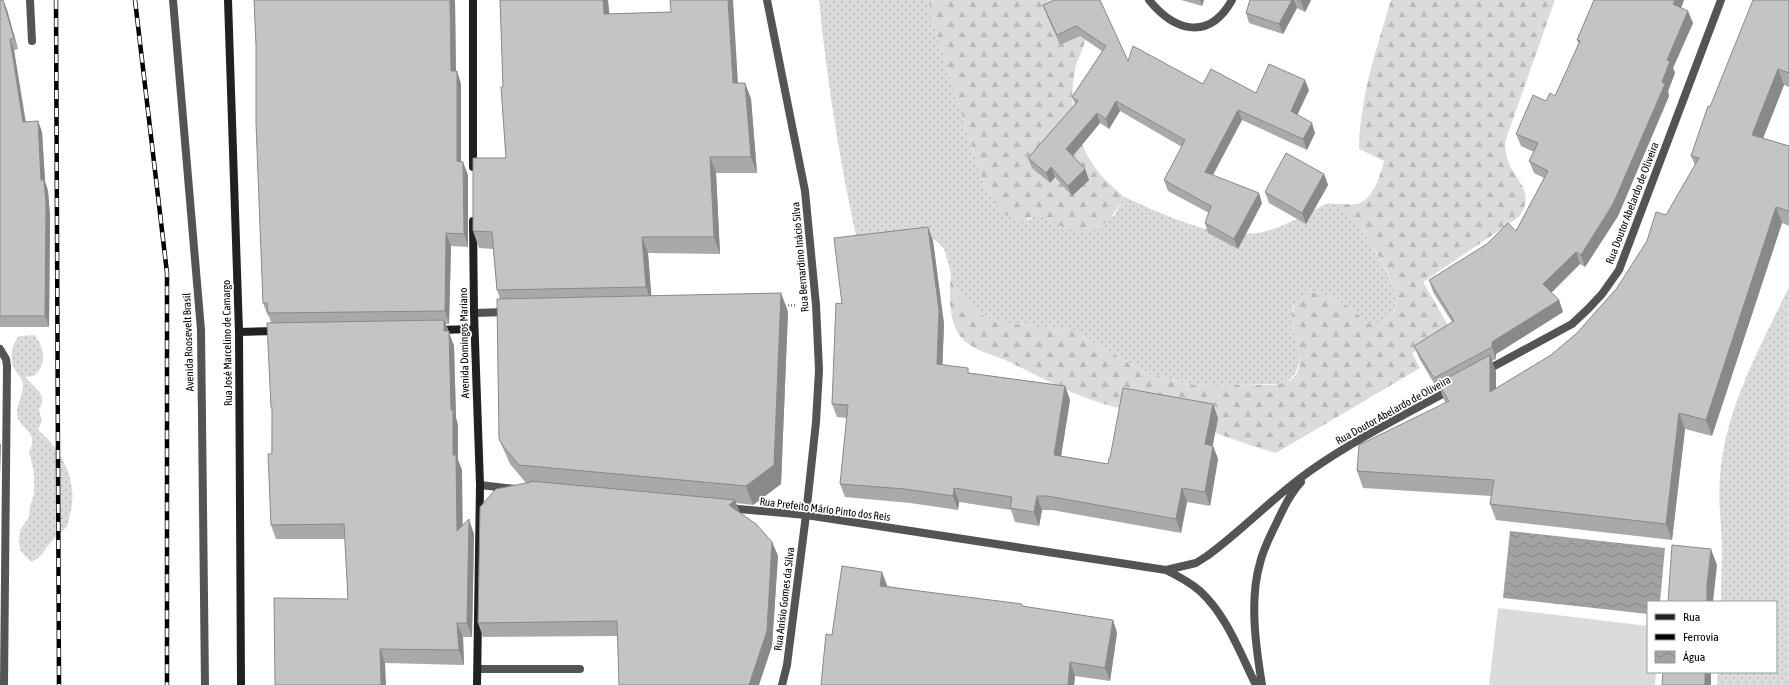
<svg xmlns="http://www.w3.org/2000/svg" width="1789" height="685" viewBox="0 0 1789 685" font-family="'Asap Condensed',sans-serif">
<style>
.grass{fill:url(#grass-dots)}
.forest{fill:url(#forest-firs)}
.pitch{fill:#dbdbdb}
.water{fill:url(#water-waves)}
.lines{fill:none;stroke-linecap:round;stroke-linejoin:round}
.path{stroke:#767676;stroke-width:2.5;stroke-dasharray:1 2;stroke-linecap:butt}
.service{stroke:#545454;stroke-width:8}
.minor{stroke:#545454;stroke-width:8}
.tertiary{stroke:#545454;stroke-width:8}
.secondary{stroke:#212121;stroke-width:8}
.rail-casing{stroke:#000;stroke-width:4.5}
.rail{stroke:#fff;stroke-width:3;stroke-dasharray:9;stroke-linecap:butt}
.wall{fill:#a9a9a9}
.shaded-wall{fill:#898989}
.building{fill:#c4c4c4;stroke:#898989}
.labels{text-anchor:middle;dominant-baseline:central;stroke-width:3.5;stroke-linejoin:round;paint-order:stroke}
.street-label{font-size:11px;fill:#000;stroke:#fff}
</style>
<defs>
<pattern id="grass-dots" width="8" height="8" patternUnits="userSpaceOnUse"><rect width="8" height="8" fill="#dbdbdb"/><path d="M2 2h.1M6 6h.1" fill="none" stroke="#bababa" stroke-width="1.8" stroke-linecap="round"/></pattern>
<pattern id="forest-firs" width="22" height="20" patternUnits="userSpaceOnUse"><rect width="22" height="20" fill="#dbdbdb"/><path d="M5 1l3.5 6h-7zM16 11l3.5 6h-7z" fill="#bababa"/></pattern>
<pattern id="water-waves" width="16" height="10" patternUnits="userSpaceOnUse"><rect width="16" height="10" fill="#a2a2a2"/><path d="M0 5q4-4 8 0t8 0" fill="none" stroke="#8a8a8a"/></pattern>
</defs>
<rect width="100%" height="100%" fill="#fff"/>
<path class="grass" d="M819 0H928L937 35 982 178 988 192 999 208 1029 220 1035 215 1047 218 1066 228 1114 216 1124 197C1164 214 1217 242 1263 232 1280 228 1294 220 1310 212 1315 210 1321 206 1326 204 1331 203 1337 204 1341 206 1356 216 1396 281 1397 299 1397 307 1393 314 1387 320 1382 323 1376 326 1370 324 1364 322 1361 317 1356 313 1349 307 1341 302 1334 297L1293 306C1286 333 1317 367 1282 384L1235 385 1217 387 1190 384 1146 373 1072 330 1006 323 990 319 977 313 960 296 955 287 944 249 938 242 928 236 858 245C840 164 827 82 819 0Z
M1789 287V685H1717L1718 672H1776V602H1721C1721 583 1722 563 1722 544 1721 522 1718 500 1720 477 1725 408 1760 348 1789 287Z
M34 335C45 346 47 366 34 376L25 377C33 387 49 394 39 409L42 421 38 430C62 450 79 482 70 514 69 517 69 522 67 526 64 531 56 536 52 541 44 549 43 557 31 562L20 550 19 539 20 530 29 517 30 506 34 494V473L29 451C41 431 17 429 17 413 17 405 24 392 23 383 22 378 18 375 15 370 9 359 11 345 19 336Z"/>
<path class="forest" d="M928 0H1096C1093 16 1089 32 1083 47 1081 55 1076 62 1075 70 1068 102 1075 139 1094 166 1102 178 1113 187 1124 197 1110 222 1099 237 1067 228 1060 227 1054 221 1047 218 1044 217 1039 216 1035 215 1010 234 990 198 982 178L937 35Z
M1391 0H1555L1505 142C1506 150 1506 157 1509 164 1519 184 1535 193 1519 217L1423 282 1452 332 1412 353 1420 368 1276 453C1242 444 1209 429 1175 420 1152 414 1127 411 1104 404 1070 394 1037 375 1005 360 989 353 971 350 960 336 947 318 950 291 951 271L955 287 960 296 977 313 990 319 1006 323 1072 330 1146 373 1190 384 1217 387 1235 385H1273C1329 379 1275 322 1298 301 1317 282 1340 300 1356 313 1363 318 1367 326 1377 324 1388 322 1398 310 1397 298 1395 277 1354 212 1335 204 1343 203 1353 206 1360 203 1375 196 1380 175 1384 161L1359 149C1360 96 1376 51 1391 0Z"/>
<path class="pitch" d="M1498 608 1648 626V672H1656L1655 685H1489Z"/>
<path class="water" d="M1510 531 1665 548 1660 602H1648V614L1503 598Z"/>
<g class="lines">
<path class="path" d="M782 306 797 305"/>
<path class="service" d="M474 313 507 312
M478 669H580"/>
<path class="minor" d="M30 0 32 41
M1149 0C1175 32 1209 41 1232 0
M0 349 6 359 7 366 4 685
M1485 371 1572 324 1588 309 1602 294 1619 270 1721 0
M480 485 515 489
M727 508 806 515 1166 570C1178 576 1190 582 1200 591 1227 616 1240 653 1256 685
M1166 570 1196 563 1207 556C1243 530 1273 497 1310 471 1354 440 1404 415 1452 389
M1262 685C1256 648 1249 600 1260 563 1263 550 1270 536 1276 524 1283 509 1290 494 1301 482"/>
<path class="tertiary" d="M173 0 201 330 205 685
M767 0 805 191 816 305 819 370 816 422 806 515 787 665 782 685"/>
<path class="secondary" d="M228 0 239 332 241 685
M473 0V167
M473 221 474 313 480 485 477 685
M437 330 474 329
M239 332 278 331"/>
<g class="rail-casing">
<path id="rail" d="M56 0 59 685
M135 0 167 273V685"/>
</g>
<use href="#rail" class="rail"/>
</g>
<path class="wall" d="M0 0H3L7 10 18 49 14 50 26 122 38 121 42 132 45 181 48 191 50 216 49 327H0Z
M254 0H455L456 71H457L461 84V162L468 175V247L451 246 449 324H446L454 346 456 418 458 425V460L462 470V526L474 534 472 637H463L464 665 385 663 348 599 345 539H276L271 525 272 411 271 407V323L269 316H268L263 303 256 45Z
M500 0H608L609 14 738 83H745L751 99 757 173H716L720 254 648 253 651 296 781 293 788 312 781 484 753 505 736 503 740 513 772 542 778 556 772 646 618 636 483 637 478 623 526 483 510 464 499 439 500 299 497 290 493 249 479 248 473 231 506 158Z
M1055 0 1128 61 1203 84 1256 93 1309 90 1297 115 1315 133 1307 150 1242 120 1213 175 1262 203 1238 249 1208 233 1205 223 1209 213 1168 191 1164 180 1182 147 1120 111 1109 129 1100 123 1073 156 1085 169 1089 180 1072 196 1055 177 1050 183 1032 168 1028 158 1075 104 1072 97 1102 51 1080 36 1060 45 1047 16 1043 5Z
M1181 0H1204L1202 6Z
M1250 0H1311L1305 12 1297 8 1283 34 1249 23 1246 13Z
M1594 0H1684L1681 7 1693 23 1673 68 1675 73 1668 91 1669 96 1618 216 1585 267 1580 264 1551 293 1559 300 1563 312 1496 354V359L1492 361 1496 372V388L1551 355 1577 333 1617 288 1666 215 1695 165 1691 156 1710 107 1789 0V87L1784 85 1763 138 1789 146V226L1782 223 1712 436 1685 429 1672 540 1496 520 1490 504 1491 496 1363 488 1357 471 1446 403 1444 400 1440 389 1438 390 1419 358 1414 346 1452 322 1433 292 1429 280 1516 231 1544 178 1534 173 1529 161 1534 152 1521 146 1516 134 1546 101 1555 96 1579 44 1577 40Z
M1324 174 1328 185 1306 224 1269 203 1265 192Z
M928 227 933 241 944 324 942 365 970 373 1065 386 1070 400 1061 456 1108 464 1110 458 1218 418 1213 445V446L1218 459 1210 506 1187 502 1181 533 1052 510H1042L1039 526 1015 522 1011 510 959 502 958 510 910 503 845 497 840 484 847 418 837 417 832 404 842 304Z
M887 585V586L1113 620 1117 633 1110 681 1075 676 1074 685H821L832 635Z"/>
<path class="shaded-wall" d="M3 0 7 10 18 49 14 38Z
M450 0H455L456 84 451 71Z
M603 0H608L611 31 604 14Z
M728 0H733L739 100 733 83Z
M1200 0H1204L1202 6Z
M1292 0H1294L1297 8 1283 34 1279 24Z
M1302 0H1311L1305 12 1301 2Z
M1675 0H1684L1678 16 1673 4Z
M1688 11 1693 23 1673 68 1675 73 1668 91 1669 96 1618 216 1585 267 1581 255 1667 60Z
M10 39 14 50 27 133 23 122Z
M1778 69 1784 85 1758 151 1752 135Z
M457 71 461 84V174L457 161Z
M1305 80 1309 90 1294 122 1291 111Z
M745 83 751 99 757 173 751 157Z
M1116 101 1120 111 1109 129 1106 119Z
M1238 110 1242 120 1209 182 1205 172Z
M1097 113 1100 123 1070 159 1066 149Z
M38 121 42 132 45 181 48 191 50 216 49 327 45 316 41 180Z
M1312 123 1315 133 1307 150 1303 139Z
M710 157 716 173 720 254 714 237Z
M463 162 468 175V247L464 234Z
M1051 167 1055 177 1050 183 1046 173Z
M1085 169 1089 180 1072 196 1068 186Z
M1324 174 1328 185 1306 224 1302 213Z
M1259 193 1262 203 1238 249 1234 239Z
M1776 207 1782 223 1712 436 1706 420Z
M928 227 933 241 944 324 942 378 937 364Z
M446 233 451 246 449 324 445 311Z
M642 237 648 253 652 303 646 287Z
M1576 252 1580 264 1547 297 1543 284Z
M781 293 788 312 781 484 753 505 746 486Z
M1559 300 1563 312 1496 354V359L1492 347V342Z
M444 320 454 346 456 418 458 425V460L462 470 463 546 457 531 453 455 444 331Z
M1490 355 1496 372V409L1490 392Z
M1065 386 1070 400 1059 469 1054 455Z
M1213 404 1218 418 1210 458 1205 444Z
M1679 413 1685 429 1672 540 1666 524Z
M0 443 1 445 0 479Z
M1213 446 1218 459 1210 506 1205 492Z
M954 488 959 502 958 510 953 496Z
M1182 488 1187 502 1181 533 1176 519Z
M1037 496 1042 510 1039 526 1034 512Z
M735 500 740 514 729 505Z
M469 519 474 534 472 637 467 623Z
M772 542 778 556 772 646 759 685H749Z
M1711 549 1717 565 1713 602H1707V584Z
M882 572 887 585 885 599 880 586Z
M1113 620 1117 633 1110 681 1105 668Z
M457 623 463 637 464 665 459 650Z
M380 649 385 663 386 685H381Z
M1070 662 1075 676 1074 685H1068Z
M1705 672H1711V685H1705Z"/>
<path class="building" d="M0 0H3L14 38 10 39 23 122 38 121 41 180H44L46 205 45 316H0Z
M254 0H450L451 71H457V161L463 162 464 234 446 233 445 311 268 313 267 303H263L256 123V45Z
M500 0H603L604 14 671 12 670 0H728L733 83H745L751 157H710L714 237H642L646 287 497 290 492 232 473 231V158H506L501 87H503Z
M1055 0H1100L1128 61 1133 46 1203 84 1211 69 1256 93 1269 64 1305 80 1291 111 1312 123 1303 139 1238 110 1205 172 1259 193 1234 239 1205 223 1211 206 1164 180 1185 140 1116 101 1106 119 1097 113 1066 149 1085 169 1068 186 1051 167 1046 173 1028 158 1078 101 1072 97 1106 46 1076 26 1057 35 1043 5Z
M1250 0H1292L1279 24 1246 13Z
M1297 0H1302L1301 2Z
M1594 0H1675L1673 4 1688 11 1667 60 1670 61 1662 82 1665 84 1613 204 1581 255 1576 252 1543 284 1559 300 1492 342V347L1434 378 1414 346 1454 321 1429 280 1487 244 1508 223 1516 231 1548 171 1529 161 1538 143 1516 134 1533 95 1546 101 1550 93 1555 96 1580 41 1577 40Z
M1753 0H1789V73L1778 69 1752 135 1789 146V211L1776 207 1706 420 1679 413 1666 524 1490 504 1494 480 1357 471 1359 445 1449 401 1438 383 1490 355V392L1551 355 1577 333 1617 288 1647 241 1656 212 1666 215 1699 158 1691 156 1708 106 1710 107Z
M1286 153 1324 174 1302 213 1265 192Z
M928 227 939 310 937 364 968 368V373L1065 386 1054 455 1108 464 1109 458H1110L1123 388 1213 404 1205 444 1213 446 1205 492 1182 488 1176 519 1047 496H1037L1034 512 1010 508 1012 497 954 488 953 496 905 489 840 484 848 405 832 404 836 303 842 304 834 238Z
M781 293 774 465 746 486 519 465 503 446 499 439 497 299Z
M444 320V331H449L451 410H453V455H456L457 531 469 519 467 623H457L459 650 380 649 381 685H275L274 598 348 599 344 524 271 525 268 454H272V407H271L267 323Z
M530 481 735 500 729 505 756 524 772 542 767 631 749 685H619L617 621 478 623 480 507 496 489 531 482Z
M1672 545 1711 549 1707 584V602H1668Z
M842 566 882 572 880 586 1022 604V606L1113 620 1105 668 1070 662 1068 685H821L826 634 832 635Z
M1663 672H1705V685H1662Z"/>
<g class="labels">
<g class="street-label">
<text transform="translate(1632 203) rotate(-69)">Rua Doutor Abelardo de Oliveira</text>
<text transform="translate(800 257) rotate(-95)">Rua Bernardino Inácio Silva</text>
<text transform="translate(188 342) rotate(-92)">Avenida Roosevelt Brasil</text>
<text transform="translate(227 343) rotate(-91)">Rua José Marcelino de Camargo</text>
<text transform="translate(464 343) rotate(-91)">Avenida Domingos Mariano</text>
<text transform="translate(1393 410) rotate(-29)">Rua Doutor Abelardo de Oliveira</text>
<text transform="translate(825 509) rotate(7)">Rua Prefeito Mário Pinto dos Reis</text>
<text transform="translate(784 599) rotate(-83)">Rua Anísio Gomes da Silva</text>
</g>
</g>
<rect x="1647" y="601" width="130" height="72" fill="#ffffff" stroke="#999999"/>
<rect x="1655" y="614" width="20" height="6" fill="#212121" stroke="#999999"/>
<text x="1683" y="621" font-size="12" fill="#000000">Rua</text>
<rect x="1655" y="634" width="20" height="6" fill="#000000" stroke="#999999"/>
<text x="1683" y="641" font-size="12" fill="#000000">Ferrovia</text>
<rect x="1655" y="651" width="20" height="12" fill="url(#water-waves)" stroke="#999999"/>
<text x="1683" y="661" font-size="12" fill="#000000">Água</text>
</svg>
